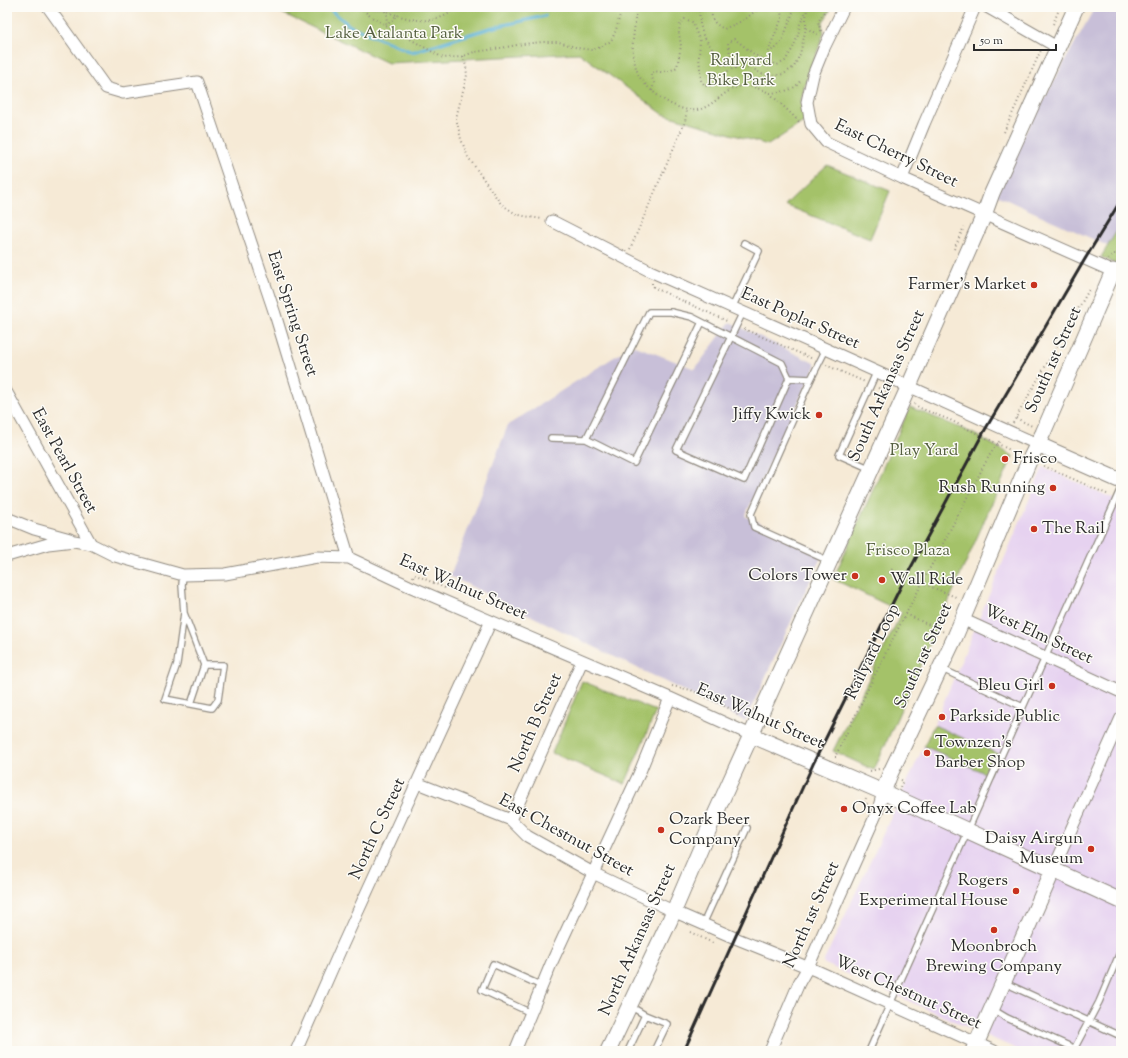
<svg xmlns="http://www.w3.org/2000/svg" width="1128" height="1058" viewBox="0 0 1128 1058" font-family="'Sorts Mill Goudy',serif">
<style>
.built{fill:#e6d2f0}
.industrial{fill:#c8bfd8}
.green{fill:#a4c269;stroke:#68764a}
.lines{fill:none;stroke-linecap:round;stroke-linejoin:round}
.stream{stroke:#59b0d5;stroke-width:3.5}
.lane-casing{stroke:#908a80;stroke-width:8}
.street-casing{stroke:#908a80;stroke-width:13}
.secondary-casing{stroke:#908a80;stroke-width:17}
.path{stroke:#908a80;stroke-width:2;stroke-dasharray:1 3;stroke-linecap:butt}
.lane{stroke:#fff;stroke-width:5.5}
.street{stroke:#fff;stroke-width:11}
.secondary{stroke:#fff;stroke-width:15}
.rail{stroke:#2b2b2b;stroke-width:3}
.poi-dot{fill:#c8321e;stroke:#fdfcf7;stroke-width:1.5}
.labels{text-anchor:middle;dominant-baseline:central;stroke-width:3;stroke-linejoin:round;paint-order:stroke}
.park-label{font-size:17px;fill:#556041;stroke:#fdfcf7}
.street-label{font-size:17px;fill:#2b2b2b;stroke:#fdfcf7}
.poi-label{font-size:17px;fill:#2b2b2b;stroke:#fdfcf7;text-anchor:end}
</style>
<rect width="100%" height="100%" fill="#fdfcf7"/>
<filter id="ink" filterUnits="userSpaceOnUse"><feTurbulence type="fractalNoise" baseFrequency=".025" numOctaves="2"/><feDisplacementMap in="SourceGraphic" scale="8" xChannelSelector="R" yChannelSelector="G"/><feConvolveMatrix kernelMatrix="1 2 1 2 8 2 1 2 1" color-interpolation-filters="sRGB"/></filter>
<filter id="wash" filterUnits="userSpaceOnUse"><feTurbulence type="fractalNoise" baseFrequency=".012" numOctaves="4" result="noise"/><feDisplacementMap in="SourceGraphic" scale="16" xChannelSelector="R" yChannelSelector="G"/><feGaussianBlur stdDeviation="0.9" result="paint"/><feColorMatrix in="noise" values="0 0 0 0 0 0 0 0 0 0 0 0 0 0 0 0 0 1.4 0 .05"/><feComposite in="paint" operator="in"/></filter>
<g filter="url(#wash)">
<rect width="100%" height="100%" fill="#f6ead6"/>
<path class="built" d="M1043 467 1121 502V1051H1021L823 963 924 746 989 774 998 753 934 725Z"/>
<path class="industrial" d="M1095 7H1121V252L992 193Z
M730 322 816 364 745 516 823 553 745 721 450 576 508 425 633 345 695 369Z"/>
<path class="green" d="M269 7H832L822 24 824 33 805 85 801 101 805 121 768 145 663 114 579 53 388 63Z
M827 165 890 191 870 239 785 205Z
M1121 224V266L1101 257Z
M910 407 972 433 1013 456 874 770 833 751 902 612 833 579Z
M582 681 656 711 625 784 552 753Z
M934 725 998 754 989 775 924 746Z"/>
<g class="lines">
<path class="stream" d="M327 7 350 26 412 52 490 28 545 16"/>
</g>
</g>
<g filter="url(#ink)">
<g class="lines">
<g class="lane-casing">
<path id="lane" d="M732 308 759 251 744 243
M702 322 634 463 586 439 649 312H671L692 317 782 363 789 378 744 480 676 450 743 312
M826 349 811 379 751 514 754 527 829 561
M789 378 811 379
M551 438 586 439
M871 469 839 455 877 371
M183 575 182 585 184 613 177 664 165 699 212 708 218 700 223 665H204L184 613
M940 668 1023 707
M191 704 204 665
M703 924 747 828
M1005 983 1121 1036
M992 1009 1007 1018 1080 1051
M531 1013 482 990 493 964 542 986
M645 1015 667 1024 654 1051
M628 1051 645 1015 630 1006
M869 1051 1121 488
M1073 1051 1099 1002 1121 950"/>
</g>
<g class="street-casing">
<path id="street" d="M48 7 106 88 123 93 197 82 275 314 349 558
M844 7 824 48 813 75 807 102 811 124 826 142 902 178 1121 275
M987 7 1057 47
M902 178 924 124 975 7
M552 221 650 271 826 349 1037 444
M7 393 91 544
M7 518 34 529 70 539
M7 556 48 544 74 541 91 544 115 556 183 575 225 574 317 557 349 558 409 586 670 698 751 735
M962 619 1121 692
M417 783 511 820 527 836 593 873 673 911 735 938 817 971 994 1051
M511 820 582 661
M1053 870 1121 718
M296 1051 343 944 491 621
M515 1051 551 964 639 774 670 698
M770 1051 799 983 808 967 878 810 883 792"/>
</g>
<g class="secondary-casing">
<path id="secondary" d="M1037 444 1121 481
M751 735 883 792 1121 901
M883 792 890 774 955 637 1029 461 1043 433 1113 271
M608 1051 670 920 714 817 909 386 984 215 992 193 1076 7
M973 1051 1053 870"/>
</g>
<path class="path" d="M360 7 370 16 443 58 461 57 474 52 489 50 523 44 542 42H559L578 48 592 50 601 47 611 41 616 30 622 7
M381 7 390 13 397 15
M635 7C637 24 630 42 634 59 635 65 637 73 641 79 651 93 678 113 697 110 717 106 726 84 749 86 755 87 764 90 769 93 772 95 775 99 778 101 785 108 793 115 800 123
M699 7 700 24 703 35 712 49 716 58 722 65H728L731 59 728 43 734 39C746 46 754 58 768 60
M712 7C711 20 712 22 724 29L744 20 754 12 764 7
M777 7 781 12 782 18 770 46 768 54V60L777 65 785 61 793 48 798 35 800 24 806 11
M385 11 387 15 386 26
M1053 24 1060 7
M386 26 397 15C418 22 437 24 455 9L453 8 447 9 437 7
M806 28 819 35
M821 31 818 22 827 7
M768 52 776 48 782 41 795 7
M463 56 466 66 467 75 456 118 461 139 468 157 501 204 516 214 524 216 542 219
M652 91 654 83 651 75 654 71C663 73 669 72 677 67L681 46 679 33 680 23 685 19 692 22 700 41 699 56 701 80 705 86H712L726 72 734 68H746L755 70 762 74 772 76 784 74 794 67 800 54 806 28V19L807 7
M770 93C780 92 795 91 800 81
M1004 132 1041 50
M630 249 685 122 687 109
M954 249 964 227
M1108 259 1114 254H1121
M652 283V286L657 289 729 322
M744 329 813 359
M826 365 865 382
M878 388 892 394
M914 404 920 408 950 420 1018 454
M1016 418 1032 426
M1013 423 1090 288
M1044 466 1109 495
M892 569 889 574 894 576 897 571 922 583 958 598
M413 577 414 574 447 589
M906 614 944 632
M672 686 691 690 735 711 739 717
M836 757H835L890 644 989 456 1001 439
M870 771 879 769
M900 787 903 781 901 780
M866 798 864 803 868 804
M690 932 713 943"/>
<use href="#lane" class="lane"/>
<use href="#street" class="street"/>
<use href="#secondary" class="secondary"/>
<path class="rail" d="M684 1051 814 762 901 586 982 435 1085 259 1121 200"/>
</g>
</g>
<g class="poi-dot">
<circle cx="1034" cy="285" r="4"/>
<circle cx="819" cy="415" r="4"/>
<circle cx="1005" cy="459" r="4"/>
<circle cx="1053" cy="488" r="4"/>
<circle cx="1034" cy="529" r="4"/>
<circle cx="855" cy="576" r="4"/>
<circle cx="882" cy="580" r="4"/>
<circle cx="1052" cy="686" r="4"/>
<circle cx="942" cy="717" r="4"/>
<circle cx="927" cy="753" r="4"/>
<circle cx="844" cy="809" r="4"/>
<circle cx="661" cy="830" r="4"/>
<circle cx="1091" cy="849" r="4"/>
<circle cx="1016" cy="891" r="4"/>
<circle cx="994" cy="930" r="4"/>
</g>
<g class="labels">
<g class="park-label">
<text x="394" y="34">Lake Atalanta Park</text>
<text x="741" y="61">Railyard<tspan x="741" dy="20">Bike Park</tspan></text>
<text x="924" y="451">Play Yard</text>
<text x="908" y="551">Frisco Plaza</text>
</g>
<g class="street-label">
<text transform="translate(896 154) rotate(26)">East Cherry Street</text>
<text transform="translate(292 314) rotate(72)">East Spring Street</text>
<text transform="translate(800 319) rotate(24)">East Poplar Street</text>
<text transform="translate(1054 360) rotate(-66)">South 1st Street</text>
<text transform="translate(887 386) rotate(-66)">South Arkansas Street</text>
<text transform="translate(64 461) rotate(61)">East Pearl Street</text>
<text transform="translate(463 588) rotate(24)">East Walnut Street</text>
<text transform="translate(1038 635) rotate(25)">West Elm Street</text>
<text transform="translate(873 652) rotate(-64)">Railyard Loop</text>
<text transform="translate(924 656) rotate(-65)">South 1st Street</text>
<text transform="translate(760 717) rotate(24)">East Walnut Street</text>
<text transform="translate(536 723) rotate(-66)">North B Street</text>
<text transform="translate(378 829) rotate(-65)">North C Street</text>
<text transform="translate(566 836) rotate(29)">East Chestnut Street</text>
<text transform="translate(812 915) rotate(-66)">North 1st Street</text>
<text transform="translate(638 940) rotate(-66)">North Arkansas Street</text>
<text transform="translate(908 993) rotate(24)">West Chestnut Street</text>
</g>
<g class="poi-label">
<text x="1026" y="285">Farmer's Market</text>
<text x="811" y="415">Jiffy Kwick</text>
<text x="1013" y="459" text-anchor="start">Frisco</text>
<text x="1045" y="488">Rush Running</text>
<text x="1042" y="529" text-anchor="start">The Rail</text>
<text x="847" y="576">Colors Tower</text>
<text x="890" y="580" text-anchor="start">Wall Ride</text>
<text x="1044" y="686">Bleu Girl</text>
<text x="950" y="717" text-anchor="start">Parkside Public</text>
<text x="935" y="743" text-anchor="start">Townzen's<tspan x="935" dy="20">Barber Shop</tspan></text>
<text x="852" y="809" text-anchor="start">Onyx Coffee Lab</text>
<text x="669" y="820" text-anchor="start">Ozark Beer<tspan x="669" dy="20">Company</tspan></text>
<text x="1083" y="839">Daisy Airgun<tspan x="1083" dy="20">Museum</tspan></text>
<text x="1008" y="881">Rogers<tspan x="1008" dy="20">Experimental House</tspan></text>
<text x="994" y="947" text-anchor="middle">Moonbroch<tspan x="994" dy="20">Brewing Company</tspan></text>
</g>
</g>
<rect width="1128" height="1058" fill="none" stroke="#fdfcf7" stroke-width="24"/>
<path d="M974 44v6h82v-6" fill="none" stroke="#2b2b2b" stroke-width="2"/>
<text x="980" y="44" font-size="12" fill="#2b2b2b" stroke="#fdfcf7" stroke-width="3" paint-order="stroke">50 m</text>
</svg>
